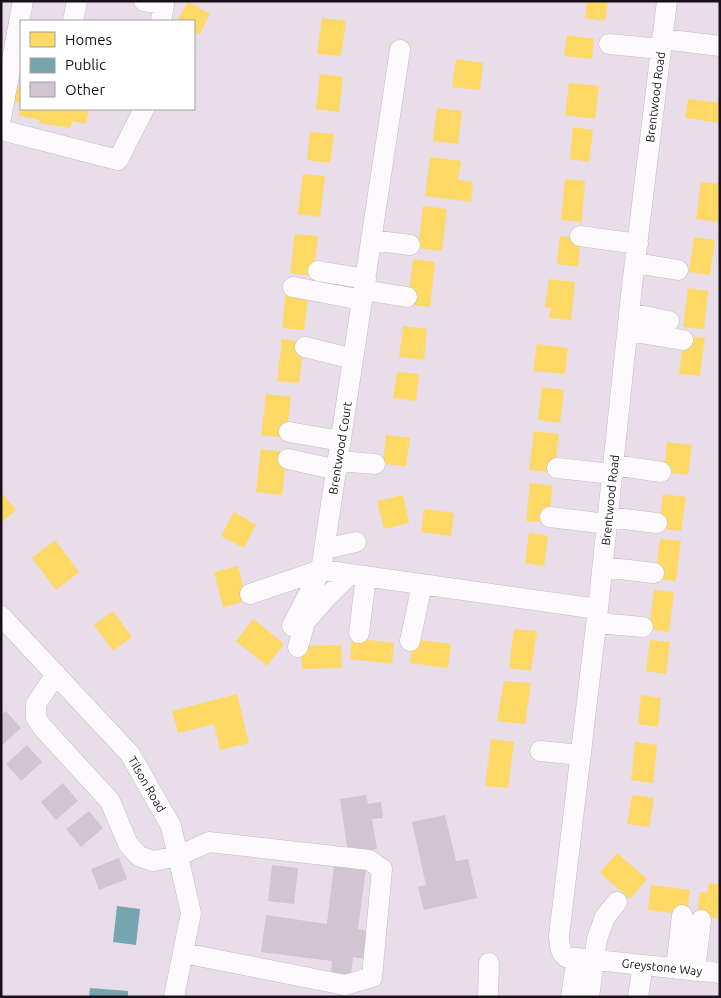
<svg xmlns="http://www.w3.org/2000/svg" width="721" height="998" viewBox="0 0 721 998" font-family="Ubuntu,sans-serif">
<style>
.homes{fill:#ffd966}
.public{fill:#76a5af}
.building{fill:#d0c5d1}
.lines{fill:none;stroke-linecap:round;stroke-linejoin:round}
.minor-casing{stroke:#c4bbc4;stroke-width:21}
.minor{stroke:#fcfafc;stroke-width:20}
.labels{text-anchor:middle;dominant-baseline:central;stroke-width:5;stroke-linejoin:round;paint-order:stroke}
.street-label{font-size:12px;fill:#181119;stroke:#fff}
</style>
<rect width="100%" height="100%" fill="#e8dde9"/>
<path class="homes" d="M587 1H608L605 21 585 18Z
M188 2 210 14 199 35 194 32V21H177Z
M322 18 346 21 341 56 317 54Z
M567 35 594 39 592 59 564 56Z
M456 59 483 63 480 90 452 87Z
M320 74 343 77 339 112 316 109Z
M569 83 599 86 595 119 565 115Z
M14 86 21 87V103L11 102Z
M688 99 720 103V123L685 118Z
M437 108 462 111 458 144 433 141Z
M20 109H89L86 124 72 121 70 128 39 123 40 120 19 116Z
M573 127 593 130 589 162 570 159Z
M310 132 334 134 330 163 307 160Z
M430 157 461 161 458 180 473 182 471 202 425 196Z
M303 174 325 176 320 217 298 214Z
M565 179 585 181 582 222 561 220Z
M701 182 720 184 718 222 696 219Z
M423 206 447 209 442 251 418 248Z
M295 234 318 236 313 276 290 273Z
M560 236 581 239 578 267 557 264Z
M694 237 715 240 710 275 689 272Z
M413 259 435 262 430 307 408 305Z
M549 279 575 282 571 320 549 318 551 308 545 307Z
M688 288 708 291 704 329 683 327Z
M286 290 309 293 304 330 282 328Z
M403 326 427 329 424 360 399 357Z
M684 336 705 338 700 376 679 374Z
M282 339 304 342 299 383 277 381Z
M537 344 568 348 565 374 533 371Z
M397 372 419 374 416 401 393 398Z
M542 387 564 390 560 423 538 420Z
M266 394 291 397 286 438 261 435Z
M534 431 559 434 554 473 529 470Z
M386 435 410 438 406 466 383 464Z
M667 442 692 445 688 475 664 472Z
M261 449 287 452 282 495 256 492Z
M530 483 553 486 548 523 526 521Z
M1 492 16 510 1 523Z
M663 494 686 497 681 531 659 528Z
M403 495 409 523 384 529 377 501Z
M424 509 454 513 451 536 421 532Z
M234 512 256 525 244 548 221 536Z
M529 533 548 536 544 566 525 563Z
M660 539 681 541 676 581 655 579Z
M55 540 79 572 56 590 32 558Z
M238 566 247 601 223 607 214 572Z
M654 590 674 592 669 632 649 629Z
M113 611 132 637 113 651 94 625Z
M253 619 284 644 267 666 236 641Z
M514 629 537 631 531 671 509 668Z
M352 638 394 643 392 664 350 659Z
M413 639 451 644 448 668 410 663Z
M650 640 670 642 666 674 646 671Z
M341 645 342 668 302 669 301 646Z
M504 681 531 683 525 724 497 721Z
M237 694 249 743 220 750 214 724 178 733 172 711Z
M641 695 661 698 658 727 638 724Z
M491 739 514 742 508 788 485 786Z
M635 742 657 745 653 783 631 780Z
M632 795 654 798 649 827 627 824Z
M617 853 647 879 630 899 600 873Z
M709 883 720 884V919L697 916 700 892 707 893Z
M651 885 690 890 687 915 648 910Z"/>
<path class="public" d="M117 906 140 909 136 945 113 942Z
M90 988 128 991V997H89Z"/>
<path class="building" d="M6 711 21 728 1 746V715Z
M27 745 42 762 21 781 6 764Z
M63 783 78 801 56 820 41 802Z
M366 795 368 804 381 802 383 818 372 819 377 849 348 854 340 799Z
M89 811 103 828 81 847 66 829Z
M445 815 456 861 468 859 477 898 424 910 418 887 426 885 412 822Z
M119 858 127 879 99 890 91 869Z
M272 865 298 868 294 904 268 901Z
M334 865 366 869 358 929 370 931 366 959 353 957 351 975 331 972 332 961 261 952 266 915 327 924Z"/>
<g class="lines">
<g class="minor-casing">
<path id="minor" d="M144 1 164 4 161 21
M667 1 632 286 598 609 559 936C560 945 559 951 566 957L720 973
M73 21 77 1
M662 39 720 46
M609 44 661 49
M400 50 321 570 598 609
M1 118 23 1
M1 130 118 160 144 109
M580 236 638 244
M371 240 410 245
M635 263 678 270
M318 271 366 279
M293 287 362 300
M364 290 407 297
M629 313 669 321
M628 331 683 340
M305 347 353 359
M289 432 341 441
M288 459 337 470
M338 461 375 464
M614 465 661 472
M557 468 613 474
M550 517 607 524
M608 517 657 523
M324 549 356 542
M603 567 654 573
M250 594 321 570
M1 616 130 754 171 826 191 913 174 997
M597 623 643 627
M292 626 321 570
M359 633 366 576
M410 641 422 584
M298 647 305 622 327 597 350 574
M56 674 36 704V718L43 728 110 801 128 844 139 856 153 861 178 856 209 842 369 860 382 869 372 977 345 985 183 953
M540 751 581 755
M676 969 682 915
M695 971 701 920
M488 994 489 963
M571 997 577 958
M589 997 597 939 605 917 617 902
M638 997 643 965"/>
</g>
<use href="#minor" class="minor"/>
</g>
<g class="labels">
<g class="street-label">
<text transform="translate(655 97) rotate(-83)">Brentwood Road</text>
<text transform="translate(340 448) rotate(-81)">Brentwood Court</text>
<text transform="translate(610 500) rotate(-84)">Brentwood Road</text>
<text transform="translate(147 784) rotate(60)">Tilson Road</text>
<text transform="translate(662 967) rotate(6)">Greystone Way</text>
</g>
</g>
<rect width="721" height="998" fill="none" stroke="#181119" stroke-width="5"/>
<rect x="20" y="20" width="175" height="90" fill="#ffffff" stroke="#a3a0a3"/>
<rect x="30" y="32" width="25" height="15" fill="#ffd966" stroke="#a3a0a3"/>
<text x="65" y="45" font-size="15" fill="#181119">Homes</text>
<rect x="30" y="58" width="25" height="15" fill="#76a5af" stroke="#a3a0a3"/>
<text x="65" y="70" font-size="15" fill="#181119">Public</text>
<rect x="30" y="82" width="25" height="15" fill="#d0c5d1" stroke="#a3a0a3"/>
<text x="65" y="95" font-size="15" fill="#181119">Other</text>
</svg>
